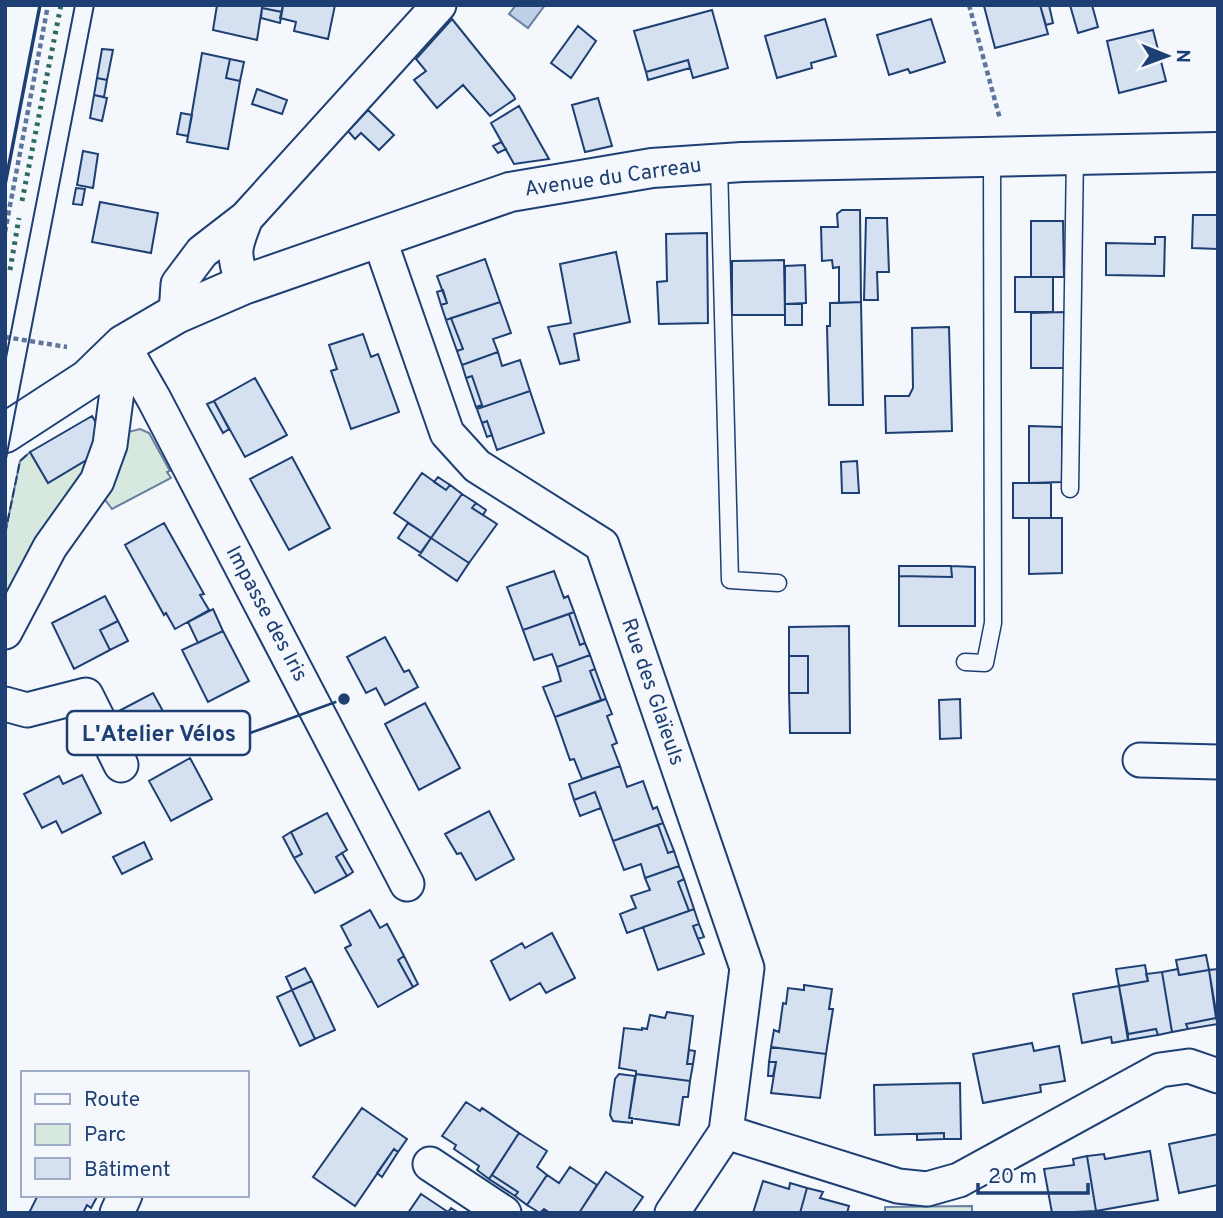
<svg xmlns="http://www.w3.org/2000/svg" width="1223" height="1218" viewBox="0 0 1223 1218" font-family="Overpass,sans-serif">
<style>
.green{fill:#d7e8df;stroke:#687fa3;stroke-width:2}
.water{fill:#bed0e5;stroke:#687fa3;stroke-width:2}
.building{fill:#d5e0f0;stroke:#1d3f73;stroke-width:2}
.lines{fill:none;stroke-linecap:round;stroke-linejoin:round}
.lane-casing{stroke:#1d3f73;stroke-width:19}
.street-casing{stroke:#1d3f73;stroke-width:37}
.secondary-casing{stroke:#1d3f73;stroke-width:42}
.path{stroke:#5e769c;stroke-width:4.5;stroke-dasharray:5 3.5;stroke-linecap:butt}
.lane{stroke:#f4f7fb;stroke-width:16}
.street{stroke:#f4f7fb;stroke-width:33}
.secondary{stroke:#f4f7fb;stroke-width:38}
.tram{stroke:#1d3f73;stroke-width:2}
.hedge{stroke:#2c6c60;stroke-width:5;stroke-dasharray:3.5 5;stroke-linecap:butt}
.fence{stroke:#1d3f73;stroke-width:2;stroke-dasharray:9 3.5;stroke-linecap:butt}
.wall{stroke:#1d3f73;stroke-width:3.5}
.labels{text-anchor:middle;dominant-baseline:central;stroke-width:5;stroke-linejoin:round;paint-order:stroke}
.street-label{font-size:21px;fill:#1d3f73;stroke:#f4f7fb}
.leader{fill:none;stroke:#1d3f73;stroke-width:2.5}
.callout-dot{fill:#1d3f73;stroke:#f4f7fb;stroke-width:2.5}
.callout{fill:#f4f7fb;stroke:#1d3f73;stroke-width:2.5}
.callout-label{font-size:23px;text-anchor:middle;font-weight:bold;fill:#1d3f73}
</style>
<rect width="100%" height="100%" fill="#f4f7fb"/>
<path class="green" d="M140 429 149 433 170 471 167 472 171 478 112 509 103 497 128 432Z
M30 452 48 482 98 453 5 611V534L20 461Z
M972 1206V1213H885V1207Z"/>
<path class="water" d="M516 5H545L528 28 509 14Z"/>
<path class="building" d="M217 5H283L282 12 262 8 257 40 213 30Z
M283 5H335L328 39 294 31 296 22 280 18Z
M988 5H1040L1048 34 995 48 984 6Z
M1040 5H1049L1053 23 1046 25Z
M1070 5H1092L1098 27 1078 33Z
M262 8 282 12 280 23 261 18Z
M712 10 728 68 693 78 688 60 646 72 634 31Z
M452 19 514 96 515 99 490 116 463 85 437 108 414 80 426 71 416 59Z
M825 19 836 56 811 63 812 68 777 78 765 36Z
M931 19 945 62 910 73 908 69 889 75 877 35Z
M578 26 596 41 571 78 551 63Z
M1153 30 1166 81 1119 93 1107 41Z
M102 49 113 50 107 80 97 78Z
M202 53 230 59 226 78 240 81 228 149 187 142Z
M230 59 244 62 240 81 226 78Z
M688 60 690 68 648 80 646 72Z
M97 78 107 80 104 97 94 95Z
M257 89 287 100 282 114 252 104Z
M94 95 107 98 102 121 90 118Z
M598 98 612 146 585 152 572 105Z
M519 106 549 159 514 164 491 123Z
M368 110 394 135 379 150 361 133 355 139 348 131Z
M181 113 192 115 188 136 177 134Z
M501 142 506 149 498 153 493 146Z
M83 151 98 154 93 188 77 185Z
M76 188 85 189 82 205 73 204Z
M100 202 158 213 151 253 92 242Z
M842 210H860L861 302 839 303V267L833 268 832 260 822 261 821 227H838L837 214Z
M1193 215H1218V249L1192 248Z
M866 218H887L889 272H877L878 300H864Z
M1031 221H1063L1064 277H1031Z
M707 233 708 323 659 324 657 282 667 281 666 234Z
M1155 237H1165L1164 276 1106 275V243L1155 244Z
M616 252 630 322 574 334 579 360 560 364 548 327 571 323 560 264Z
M485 259 500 302 446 320 441 305 447 303 437 276Z
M784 260 785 315H732V261Z
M805 265 806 303 785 304V266Z
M1015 277H1053V312H1015Z
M443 290 447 303 441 305 437 292Z
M500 302 511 333 493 339 498 352 462 365 457 351 463 349 451 318Z
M861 302 863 405H829L827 326H830V303Z
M785 304H802V325H785Z
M1064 312V368H1031V313Z
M451 318 463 349 457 351 446 320Z
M949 327 952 431 886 433 885 396H909L913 388 912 328Z
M363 334 371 357 378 354 399 412 351 429 331 371 337 369 329 345Z
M498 352 502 366 520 360 530 391 477 409 476 407 482 405 472 376 466 378 462 365Z
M472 376 482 405 476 407 466 378Z
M255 378 287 435 245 457 214 401Z
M530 391 544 433 497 450 487 421 482 423 477 409Z
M214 401 229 429 223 433 207 404Z
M92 416 103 434 98 453 48 483 30 452Z
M487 421 492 435 487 437 482 423Z
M1029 426 1062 427V482L1029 483Z
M292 457 330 528 289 550 250 479Z
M857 461 859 493H842L841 462Z
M422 473 446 490 450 485 462 494 431 538 394 513Z
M438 477 450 485 446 490 434 482Z
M1013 483H1051V518H1013Z
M462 494 476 503 472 508 497 524 469 563 431 538Z
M476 503 486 510 483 515 472 508Z
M1029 518H1062V573L1029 574Z
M164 523 204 594 200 595 209 610 175 629 166 613 164 615 125 545Z
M408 523 431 538 421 553 398 538Z
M431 538 469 563 457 581 419 555Z
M899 566H951L952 577 899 576Z
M951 566 975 567V626H899V576L952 577Z
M554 571 564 598 568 596 574 612 523 630 507 587Z
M105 596 118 621 100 630 110 650 74 669 52 623Z
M213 609 223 631 198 643 188 622Z
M574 612 585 643 580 645 569 614Z
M569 614 580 645 585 643 590 655 557 667 552 654 534 660 523 630Z
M118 621 128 641 110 650 100 630Z
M849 626 850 733H790L789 693H808V656H789V627Z
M223 631 249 681 208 702 182 650Z
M385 637 404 672 409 670 418 687 385 705 376 688 366 693 347 657Z
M590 655 595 669 590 671 601 700 555 717 543 687 561 681 557 667Z
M789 656H808V693H789Z
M595 669 606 699 601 700 590 671Z
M153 693 175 733 140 753 117 712Z
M606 699 612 714 607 716 617 743 612 745 620 766 582 779 574 759 570 760 555 717Z
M960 699 961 738 940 739 939 700Z
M425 703 460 768 419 790 385 724Z
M190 758 212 799 171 821 149 781Z
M620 766 627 787 643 781 653 809 657 807 663 823 613 841 595 792 574 800 569 784Z
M82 775 101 813 62 833 56 821 42 828 24 794 59 776 63 784Z
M595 792 601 808 580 816 574 800Z
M489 811 514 859 476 880 461 853 457 854 445 834Z
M327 813 347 850 336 857 347 876 315 893 294 858 302 854 291 832Z
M663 823 674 851 668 853 658 825Z
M658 825 668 853 674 851 679 866 645 878 641 864 624 870 613 841Z
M291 832 302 854 294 858 283 837Z
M144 842 152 859 122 874 113 857Z
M342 853 353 872 347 876 336 857Z
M679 866 684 879 678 882 689 911 627 933 620 914 636 908 631 896 650 890 645 878Z
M684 879 694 909 689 911 678 882Z
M694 909 699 924 693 926 704 954 658 970 643 927Z
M370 910 380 928 387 924 404 956 398 960 413 987 378 1007 345 948 351 945 341 926Z
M699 924 704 937 698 939 693 926Z
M552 933 575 978 546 993 540 983 510 1000 491 961 522 943 525 948Z
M1206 955 1209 970 1179 975 1176 960Z
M404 956 418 984 413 987 398 960Z
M1145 965 1148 981 1119 986 1116 969Z
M305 968 312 981 292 990 286 977Z
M1178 969 1179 975 1209 970 1216 1018 1186 1024 1188 1029 1172 1032 1162 972Z
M1218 969V1024L1209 970Z
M1162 972 1172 1032 1158 1035 1156 1029 1128 1034 1119 986 1148 981 1146 974Z
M312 981 335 1030 315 1039 292 990Z
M804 985 832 989 829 1009H833L826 1054 771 1047 774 1030 779 1032 783 1003 786 1004 788 988 804 990Z
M1119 986 1128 1040 1112 1043 1111 1037 1082 1043 1073 994Z
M292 990 315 1039 300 1046 277 997Z
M667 1012 693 1016 687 1064H693L690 1081 636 1074V1071L619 1068 624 1028 642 1030V1028L647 1029 650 1015 665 1018Z
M1216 1018 1218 1024 1188 1029 1186 1024Z
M1156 1029 1158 1035 1128 1040V1034Z
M1032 1043 1034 1051 1059 1046 1065 1081 1040 1085 1041 1092 983 1103 973 1054Z
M771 1047 826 1054 820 1098 771 1093 776 1062H769Z
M689 1050 695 1051 693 1064H687Z
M769 1062H776L773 1076H768Z
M619 1074 635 1076 629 1118H632V1123L613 1121 610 1115 615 1079Z
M636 1074 690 1081 688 1097H683L679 1125 629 1118Z
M960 1083 961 1139H944V1133L875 1135 874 1085Z
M466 1102 480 1111 482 1108 519 1133 489 1179 477 1170 479 1166 454 1149 456 1145 442 1136Z
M362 1108 407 1139 398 1152 394 1149 355 1206 313 1177Z
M519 1133 547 1151 537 1167 547 1175 527 1205 515 1196 518 1192 492 1175Z
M944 1133V1139L917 1140V1134Z
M1218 1134V1185L1179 1193 1169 1144Z
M394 1149 398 1152 382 1177 377 1173Z
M1150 1151 1158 1200 1096 1211 1087 1156 1104 1154 1105 1159Z
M1087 1156 1096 1211 1052 1213 1044 1169 1074 1165 1073 1159Z
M570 1167 597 1185 579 1213H550L544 1209 540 1213 527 1205 547 1175 559 1183Z
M606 1172 643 1197 632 1213H579Z
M492 1175 518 1192 515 1196 489 1179Z
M763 1181 789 1189 790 1183 807 1188 800 1213H753Z
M807 1188 823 1192 820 1198 849 1206 847 1213H800Z
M421 1194 448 1212 451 1208 459 1213H408Z
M38 1195H98L91 1208 87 1205 83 1213H29Z"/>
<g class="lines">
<g class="lane-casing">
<path id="lane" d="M719 164 730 580 778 583
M1070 489 1075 154
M965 662 985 663 993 623 992 155"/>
</g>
<g class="street-casing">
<path id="street" d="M379 238 447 433 477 466 602 545 747 968 726 1132 672 1213
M243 285C233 252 233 250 246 218
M176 314 178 284 202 252 246 218 439 5
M123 345 154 399 407 884
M5 632 50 547 97 481 110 445 123 345
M5 704 27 710 86 695 121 765
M1140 760 1218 762
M726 1132 898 1186 927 1189 959 1180 1160 1070 1189 1066 1218 1076
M430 1164 504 1213
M117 1213 125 1195"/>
</g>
<g class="secondary-casing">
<path id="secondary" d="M5 433 88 379 123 345 176 314 243 285 510 192 652 168 742 162 1218 152"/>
</g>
<path class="path" d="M969 5 1000 119
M5 232 48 5
M5 337 67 347"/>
<use href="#lane" class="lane"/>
<use href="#street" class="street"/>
<use href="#secondary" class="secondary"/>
<path class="tram" d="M5 363 75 5
M5 464 94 5"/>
<path class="hedge" d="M22 201 61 5
M10 270 19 218"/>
<path class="fence" d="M5 534 20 461 30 452"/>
<path class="wall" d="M5 185 40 5"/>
</g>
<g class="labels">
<g class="street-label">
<text transform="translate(613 178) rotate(-8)">Avenue du Carreau</text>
<text transform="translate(266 614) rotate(62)">Impasse des Iris</text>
<text transform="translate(652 692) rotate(71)">Rue des Glaïeuls</text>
</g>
</g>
<path class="leader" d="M344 699L250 733"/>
<circle class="callout-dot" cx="344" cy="699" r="7"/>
<rect class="callout" x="67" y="711" width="183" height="44" rx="7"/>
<g class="callout-label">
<text x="159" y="741">L'Atelier Vélos</text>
</g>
<rect width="1223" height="1218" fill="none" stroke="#1d3f73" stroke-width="14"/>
<rect x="21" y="1071" width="228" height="126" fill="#f4f7fb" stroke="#9eadc5" stroke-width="2"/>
<rect x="35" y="1094" width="35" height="10" fill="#f4f7fb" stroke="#9eadc5" stroke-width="2"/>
<text x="84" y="1106" font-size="21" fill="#1d3f73">Route</text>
<rect x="35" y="1124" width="35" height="21" fill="#d7e8df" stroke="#9eadc5" stroke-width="2"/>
<text x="84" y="1141" font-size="21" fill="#1d3f73">Parc</text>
<rect x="35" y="1158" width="35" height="21" fill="#d5e0f0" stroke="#9eadc5" stroke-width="2"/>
<text x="84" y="1176" font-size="21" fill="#1d3f73">Bâtiment</text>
<g transform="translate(1167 56) rotate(91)" stroke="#f4f7fb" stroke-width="5" paint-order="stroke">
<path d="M0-5L12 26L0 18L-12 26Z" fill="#1d3f73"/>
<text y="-10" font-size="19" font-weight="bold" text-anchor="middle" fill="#1d3f73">N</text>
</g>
<path d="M978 1183v10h110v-10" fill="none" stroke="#1d3f73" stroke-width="3.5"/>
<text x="988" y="1183" font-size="21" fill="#1d3f73" stroke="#f4f7fb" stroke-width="5" paint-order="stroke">20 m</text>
</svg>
